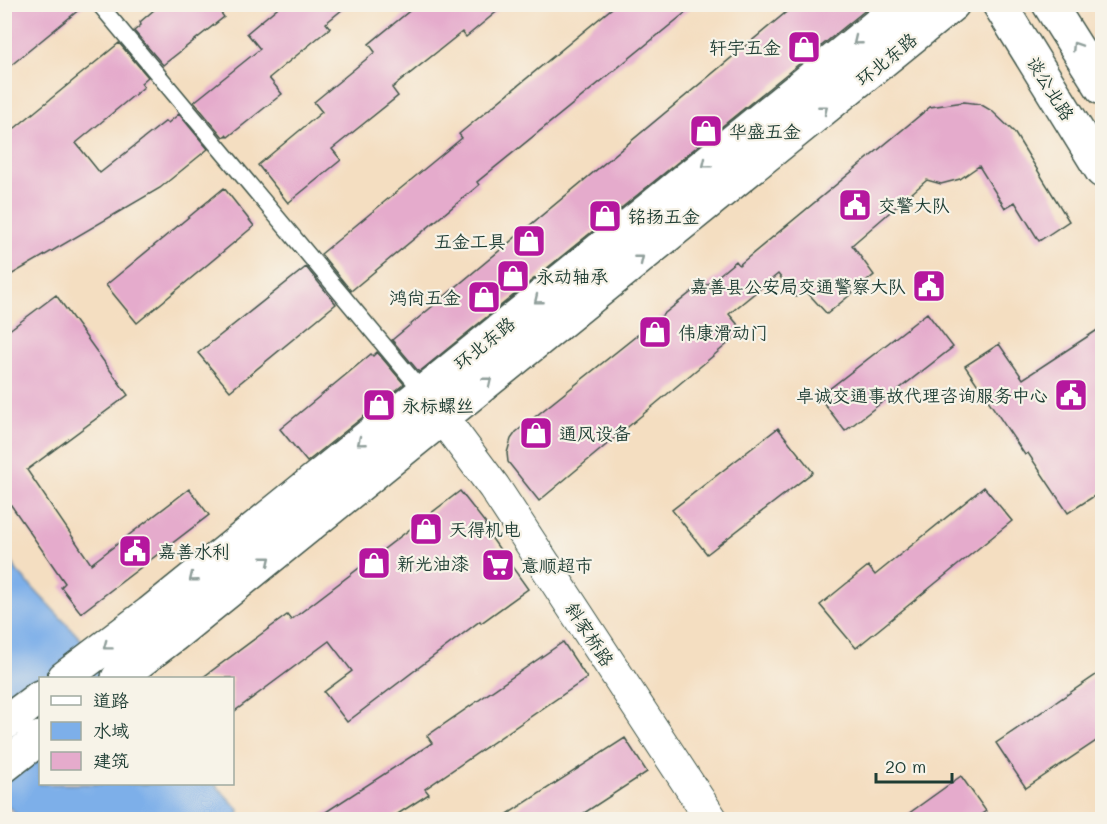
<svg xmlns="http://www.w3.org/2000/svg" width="1107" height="824" viewBox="0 0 1107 824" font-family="Mali,'LXGW WenKai TC',sans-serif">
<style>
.water{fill:#7dafe9;stroke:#4e768e;stroke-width:1.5}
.building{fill:#e5abcc}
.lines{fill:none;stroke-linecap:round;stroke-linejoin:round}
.service-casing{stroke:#3f5549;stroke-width:18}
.minor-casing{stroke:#3f5549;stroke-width:34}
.tertiary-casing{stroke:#3f5549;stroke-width:36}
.primary-casing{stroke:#3f5549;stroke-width:36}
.service{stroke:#fff;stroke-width:15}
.minor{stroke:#fff;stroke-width:32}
.tertiary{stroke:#fff;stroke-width:33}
.primary{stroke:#fff;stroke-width:33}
.oneway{stroke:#8f9e9a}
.labels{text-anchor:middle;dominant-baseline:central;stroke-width:4.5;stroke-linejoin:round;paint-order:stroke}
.poi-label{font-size:18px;fill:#1f3d34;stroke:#f7f3e8;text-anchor:start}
.street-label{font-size:18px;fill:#1f3d34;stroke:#f7f3e8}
</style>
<rect width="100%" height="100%" fill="#f7f3e8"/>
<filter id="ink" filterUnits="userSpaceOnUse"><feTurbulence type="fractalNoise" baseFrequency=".0167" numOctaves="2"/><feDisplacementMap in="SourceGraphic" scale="12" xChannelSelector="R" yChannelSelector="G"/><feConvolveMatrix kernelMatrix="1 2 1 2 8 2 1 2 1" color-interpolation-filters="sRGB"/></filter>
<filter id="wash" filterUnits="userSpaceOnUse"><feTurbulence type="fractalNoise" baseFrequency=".008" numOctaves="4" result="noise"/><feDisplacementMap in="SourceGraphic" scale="24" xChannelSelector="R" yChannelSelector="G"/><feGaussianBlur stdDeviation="1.35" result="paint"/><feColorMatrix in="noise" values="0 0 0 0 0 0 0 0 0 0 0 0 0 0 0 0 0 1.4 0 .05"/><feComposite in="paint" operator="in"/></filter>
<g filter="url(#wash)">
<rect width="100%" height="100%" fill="#f4dec1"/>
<path class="water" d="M4 546 17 571 117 678H40V784H215L239 810 237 819H22L5 804Z"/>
<g id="blocks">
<path class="building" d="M4 4H86L4 71Z
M161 4H214L224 17 163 65 134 31 141 25 140 22Z
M282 4H349L326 23 330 28 269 78 282 94 228 137 226 135 223 137 194 102 260 49 247 33Z
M418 4H506L466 37 462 32 392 88 398 96 332 149 341 160 288 203 258 165 322 112 314 102 375 52 369 44Z
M617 4H696L477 182 479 185 351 291 321 254 462 138 459 134Z
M796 4H873L419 372 392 340Z
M119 43 148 77 141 83 144 87 76 143 100 173 166 121 168 123 179 114 208 149 160 188 4 279V137Z
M964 102 980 104 992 111 1014 132 1069 221 1039 241 1015 202 1005 208 979 166 960 179 941 184 927 180 852 245 874 275 827 314 805 290 796 297 778 274 729 314 743 331 539 501 508 462 507 453 511 439 516 432 704 282 706 286 736 261 739 265 930 107Z
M224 188 254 226 137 323 106 285Z
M306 267 336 304 230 391 198 353Z
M56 295 128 395 27 470 91 564 189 489 209 515 81 613 61 587 65 583 4 495V334Z
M927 313 953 347 845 431 819 397Z
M1102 327V491L1068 513 1028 453 1025 455 965 366 999 344 1023 379Z
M377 352 404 384 307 462 280 429 371 354 373 356Z
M778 428 813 472 707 554 672 510Z
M984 487 1012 521 856 648 820 605 868 566 875 575Z
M460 491 486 524 483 526 528 589 481 623 480 621 347 722 324 692 352 671 329 641 232 713V678H202L287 615 291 620Z
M563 642 587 678 425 789 429 794 390 819H315L432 743 427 736Z
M1102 671V737L1026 788 996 743Z
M625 738 647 772 575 819H500Z
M961 776 986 811 974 819H901Z"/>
</g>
</g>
<g filter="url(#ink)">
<use href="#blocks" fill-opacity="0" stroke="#3f5549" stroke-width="1.5"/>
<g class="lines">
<g class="service-casing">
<path id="service" d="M99 4 423 392"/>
</g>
<g class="minor-casing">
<path id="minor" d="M427 397 494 487 712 820"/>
</g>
<g class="tertiary-casing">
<path id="tertiary" d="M64 678 150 613 903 4
M118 678 173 636 953 4
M4 724 40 697
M4 766 40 738"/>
</g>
<g class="primary-casing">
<path id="primary" d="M999 4 1102 171
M1049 4 1102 88"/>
</g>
<use href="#service" class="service"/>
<use href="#minor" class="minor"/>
<use href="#tertiary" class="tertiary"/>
<use href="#primary" class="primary"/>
</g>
<defs><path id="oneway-chevron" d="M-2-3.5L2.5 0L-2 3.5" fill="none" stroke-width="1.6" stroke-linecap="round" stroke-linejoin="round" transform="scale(1.5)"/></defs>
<g class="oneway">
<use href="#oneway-chevron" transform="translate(857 41) rotate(141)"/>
<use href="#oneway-chevron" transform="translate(1076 46) rotate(-123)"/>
<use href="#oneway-chevron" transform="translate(824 109) rotate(-39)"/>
<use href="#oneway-chevron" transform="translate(706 164) rotate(141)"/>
<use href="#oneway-chevron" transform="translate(640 259) rotate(-39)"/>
<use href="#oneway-chevron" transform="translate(538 300) rotate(141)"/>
<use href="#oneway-chevron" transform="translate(488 381) rotate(-39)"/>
<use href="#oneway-chevron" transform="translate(361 442) rotate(141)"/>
<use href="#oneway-chevron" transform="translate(267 560) rotate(-39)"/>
<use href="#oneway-chevron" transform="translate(193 578) rotate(141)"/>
<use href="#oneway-chevron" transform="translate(107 646) rotate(143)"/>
</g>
</g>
<defs>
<g id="shop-square" transform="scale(1.725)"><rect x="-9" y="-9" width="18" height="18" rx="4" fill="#b5179e" stroke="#f7f3e8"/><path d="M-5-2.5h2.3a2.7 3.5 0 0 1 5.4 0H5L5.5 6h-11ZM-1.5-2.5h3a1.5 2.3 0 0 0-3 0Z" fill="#fff"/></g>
<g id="civic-square" transform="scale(1.725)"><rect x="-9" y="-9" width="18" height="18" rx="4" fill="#b5179e" stroke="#f7f3e8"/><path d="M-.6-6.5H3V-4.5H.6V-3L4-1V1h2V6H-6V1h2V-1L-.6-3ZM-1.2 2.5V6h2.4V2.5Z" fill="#fff"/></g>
<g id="supermarket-square" transform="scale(1.725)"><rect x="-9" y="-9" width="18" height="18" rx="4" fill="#b5179e" stroke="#f7f3e8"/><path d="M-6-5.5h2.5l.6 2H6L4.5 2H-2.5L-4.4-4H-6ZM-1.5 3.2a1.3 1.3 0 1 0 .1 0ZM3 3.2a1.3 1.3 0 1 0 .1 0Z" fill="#fff"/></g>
</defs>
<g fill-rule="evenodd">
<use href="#shop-square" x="804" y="47"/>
<use href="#shop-square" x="706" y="131"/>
<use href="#civic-square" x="855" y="205"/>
<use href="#shop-square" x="605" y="216"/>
<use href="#shop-square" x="529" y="241"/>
<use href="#shop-square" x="513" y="276"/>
<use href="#civic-square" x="929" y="286"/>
<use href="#shop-square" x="484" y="297"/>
<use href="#shop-square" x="655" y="332"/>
<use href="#civic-square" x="1071" y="395"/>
<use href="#shop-square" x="379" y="405"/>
<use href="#shop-square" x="536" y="433"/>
<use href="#shop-square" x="426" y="529"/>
<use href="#civic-square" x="135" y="551"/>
<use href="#shop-square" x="374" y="563"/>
<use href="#supermarket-square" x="498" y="565"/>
</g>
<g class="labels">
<g class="poi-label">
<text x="781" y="47" text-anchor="end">轩宇五金</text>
<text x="729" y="131">华盛五金</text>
<text x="878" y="205">交警大队</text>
<text x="628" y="216">铭扬五金</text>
<text x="506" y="241" text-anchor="end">五金工具</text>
<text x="536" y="276">永动轴承</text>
<text x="906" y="286" text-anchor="end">嘉善县公安局交通警察大队</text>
<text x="461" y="297" text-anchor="end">鸿尚五金</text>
<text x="678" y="332">伟康滑动门</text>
<text x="1048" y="395" text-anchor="end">卓诚交通事故代理咨询服务中心</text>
<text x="402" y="405">永标螺丝</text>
<text x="559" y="433">通风设备</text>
<text x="449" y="529">天得机电</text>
<text x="158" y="551">嘉善水利</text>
<text x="397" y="563">新光油漆</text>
<text x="521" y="565">意顺超市</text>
</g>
<g class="street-label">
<text transform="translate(886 59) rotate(-39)">环北东路</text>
<text transform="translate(1051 88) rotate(58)">谈公北路</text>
<text transform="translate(484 343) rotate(-39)">环北东路</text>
<text transform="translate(590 634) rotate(57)">斜家桥路</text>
</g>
</g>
<rect width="1107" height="824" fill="none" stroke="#f7f3e8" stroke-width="24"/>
<rect x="39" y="677" width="195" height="108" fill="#f7f3e8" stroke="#a1aaa0" stroke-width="1.5"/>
<rect x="51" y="696" width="30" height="9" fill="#ffffff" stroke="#a1aaa0" stroke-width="1.5"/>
<text x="93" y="707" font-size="18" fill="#1f3d34">道路</text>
<rect x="51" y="722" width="30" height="18" fill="#7dafe9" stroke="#a1aaa0" stroke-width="1.5"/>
<text x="93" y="737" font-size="18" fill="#1f3d34">水域</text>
<rect x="51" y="752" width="30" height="18" fill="#e5abcc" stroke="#a1aaa0" stroke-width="1.5"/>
<text x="93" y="767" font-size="18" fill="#1f3d34">建筑</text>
<path d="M876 773v9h76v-9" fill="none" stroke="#1f3d34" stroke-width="3"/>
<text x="885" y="773" font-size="18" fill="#1f3d34" stroke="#f7f3e8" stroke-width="4.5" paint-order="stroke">20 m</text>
</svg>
